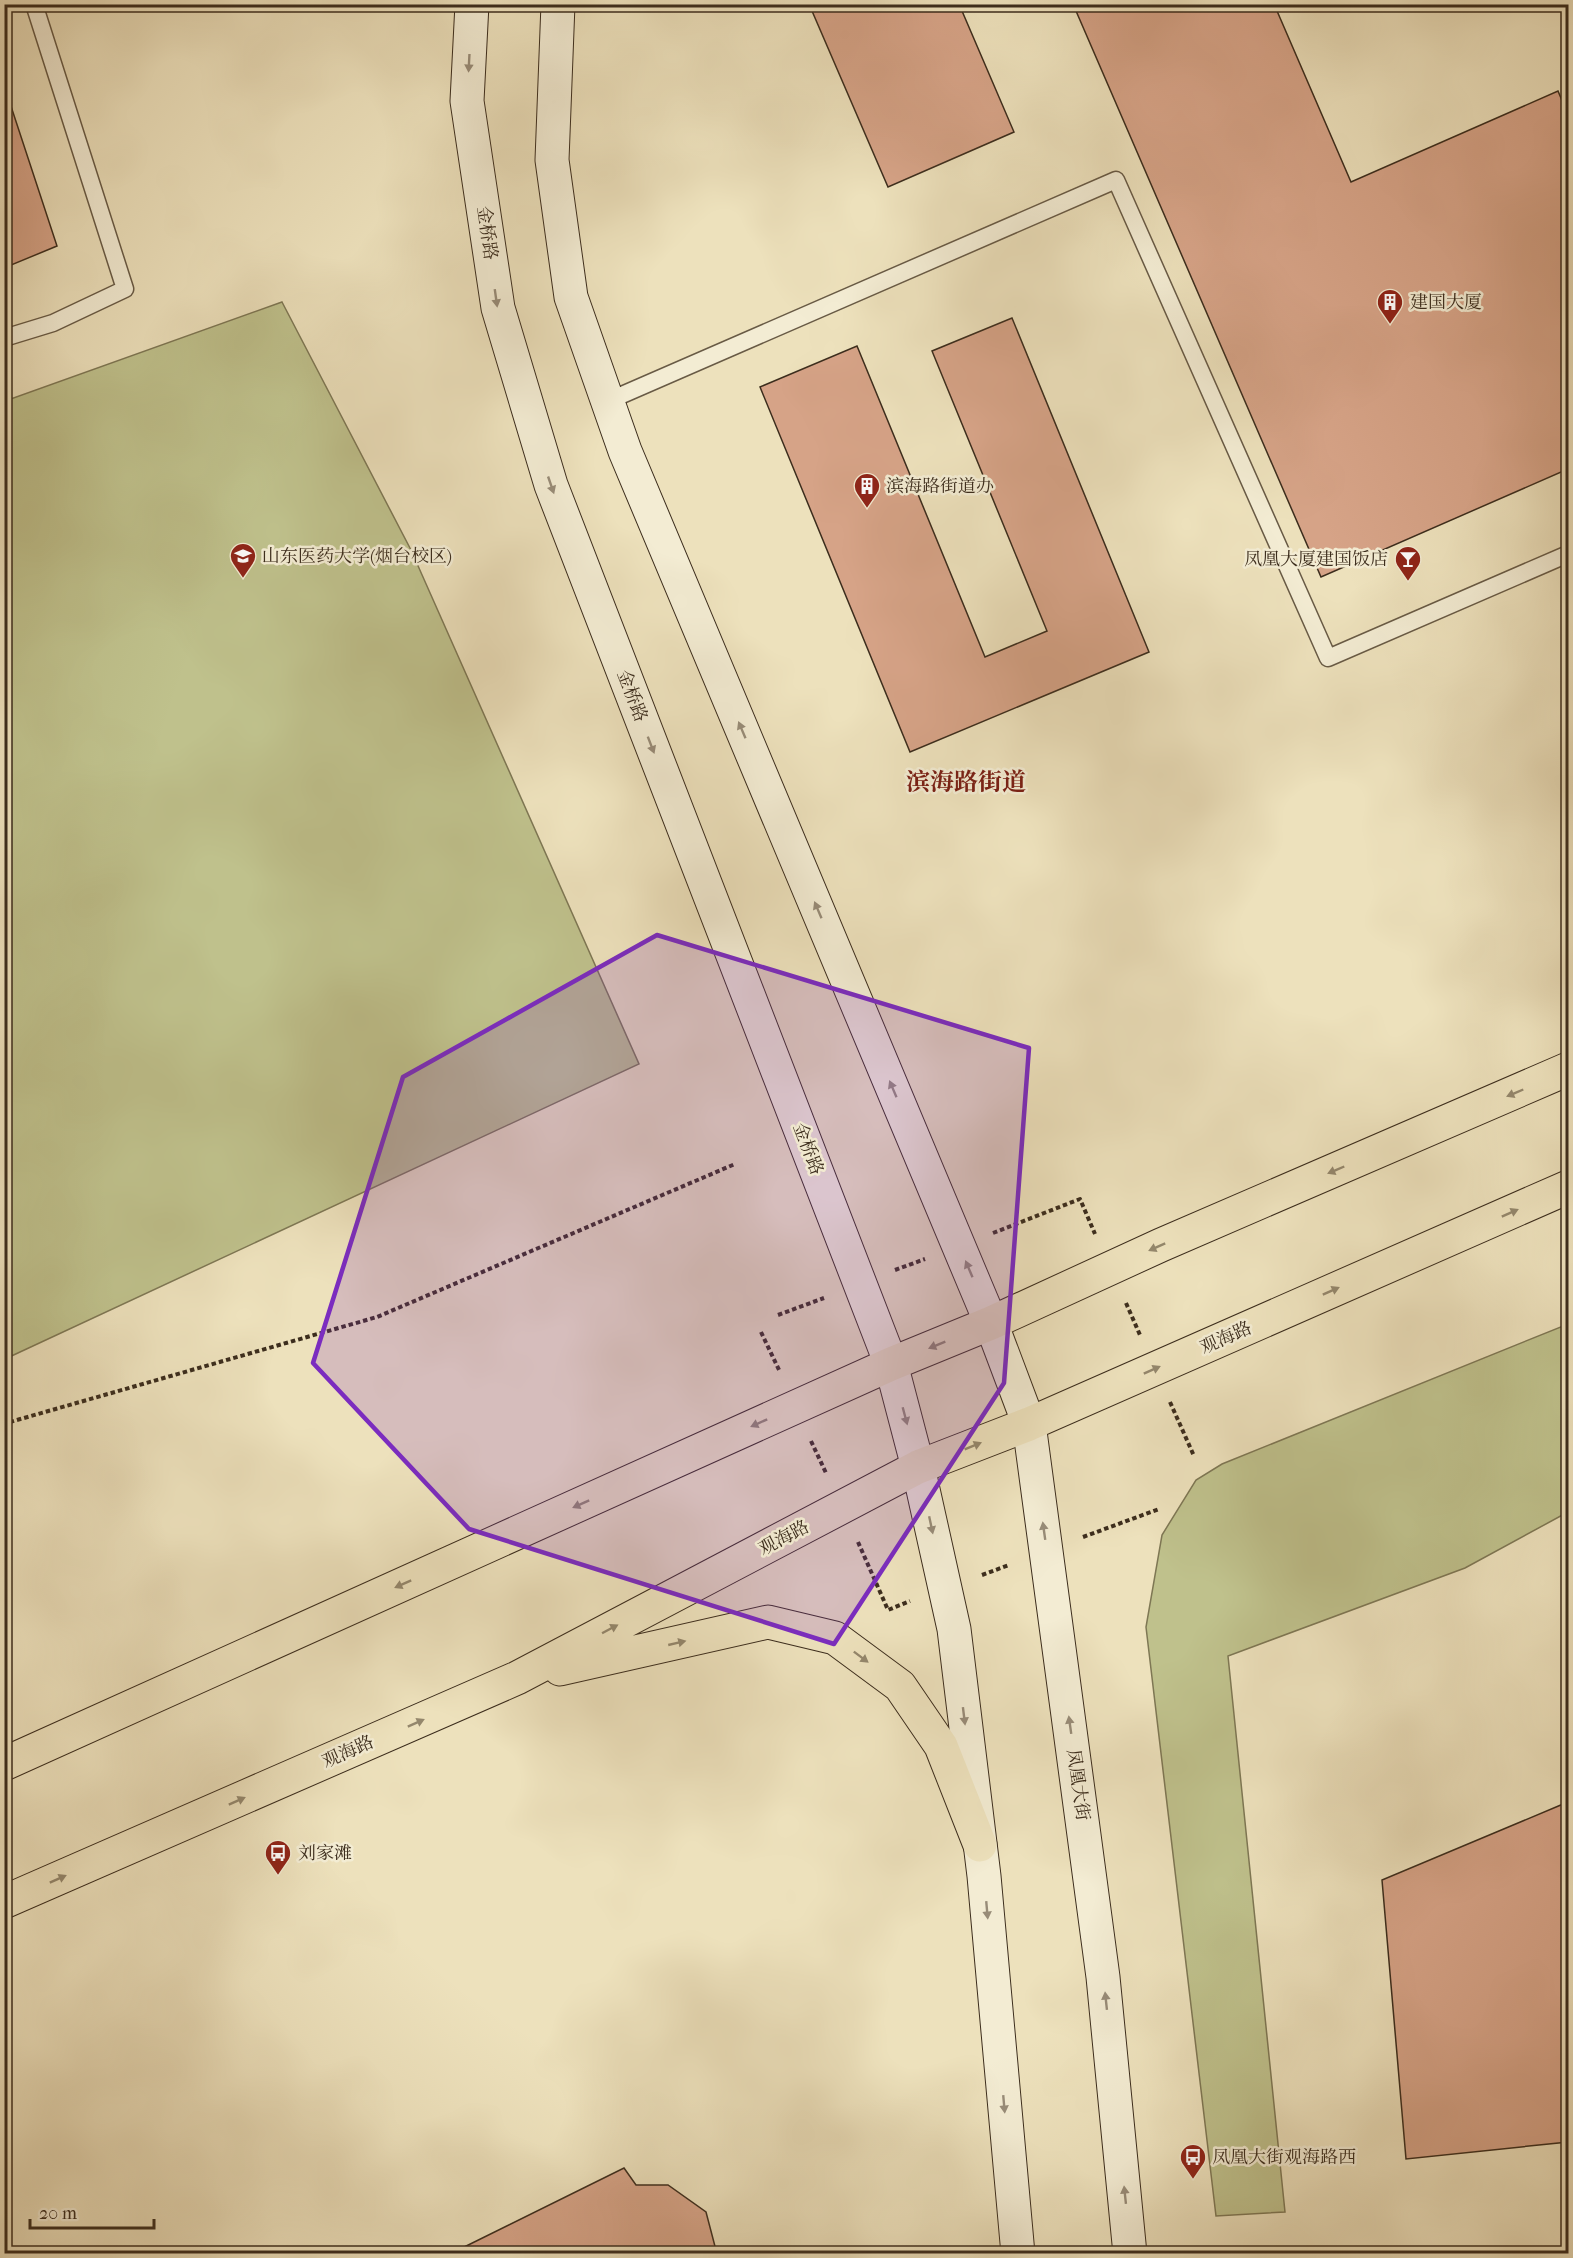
<svg xmlns="http://www.w3.org/2000/svg" width="1573" height="2258" viewBox="0 0 1573 2258" font-family="'IM FELL French Canon','Noto Serif SC',serif">
<style>
.green{fill:#bfc18c;stroke:#7e7754;stroke-width:1.5}
.building{fill:#d6a387;stroke:#3c2d1d;stroke-width:1.5}
.lines{fill:none;stroke-linecap:round;stroke-linejoin:round}
.lane-casing{stroke:#685a45;stroke-width:19}
.secondary-casing{stroke:#3c2d1d;stroke-width:35}
.primary-casing{stroke:#3c2d1d;stroke-width:35}
.path{stroke:#3c2d1d;stroke-width:4;stroke-dasharray:4.5 3;stroke-linecap:butt}
.lane{stroke:#f3ecd3;stroke-width:16}
.secondary{stroke:#f3ecd3;stroke-width:33}
.primary{stroke:#ede1bc;stroke-width:33}
.oneway{fill:#988c78}
.oneway2{fill:#94876c}
.marked{fill:#7b2cbf;fill-opacity:0.2;stroke:#7b2cbf;stroke-width:4.5;stroke-linejoin:round}
.labels{text-anchor:middle;dominant-baseline:central;stroke-width:5;stroke-linejoin:round;paint-order:stroke}
.street-label{font-size:18px;fill:#3c2d1d;stroke:#f3ecd3}
.poi-label{font-size:18px;fill:#3c2d1d;stroke:#f3ecd3;text-anchor:start}
.district-label{font-size:24px;font-weight:bold;fill:#7a1f14;stroke:#f3ecd3}
</style>
<rect width="100%" height="100%" fill="#ede1bc"/>
<filter id="stains"><feTurbulence type="fractalNoise" baseFrequency=".00333" numOctaves="4"/><feColorMatrix values="0 0 0 0 .2 0 0 0 0 .09 0 0 0 0 .02 0 0 0 .5 -.17"/></filter>
<radialGradient id="worn" r=".72"><stop offset=".6" stop-color="#630" stop-opacity="0"/><stop offset="1" stop-color="#630" stop-opacity=".3"/></radialGradient>
<path class="green" d="M282 302 411 550 639 1064 5 1359V401Z
M1568 1324V1512L1465 1568 1228 1656 1285 2212 1216 2216 1146 1627 1162 1535 1196 1480 1222 1464Z"/>
<path class="building" d="M809 4H959L1014 132 888 187Z
M1073 4H1274L1351 182 1558 91 1568 115V469L1321 577Z
M4 85 57 246 4 268Z
M1012 318 1149 652 910 752 760 387 857 346 985 657 1047 631 932 351Z
M1568 1802V2142L1406 2159 1382 1880Z
M624 2168 636 2185H668L706 2212 717 2254H450Z"/>
<g class="lines">
<g class="lane-casing">
<path id="lane" d="M4 338 53 323 125 289 34 4
M608 401 1116 180 1328 658 1568 554"/>
</g>
<g class="secondary-casing">
<path id="secondary" d="M472 4 467 101 498 308 551 485 891 1364 918 1467 954 1629 984 1876 1018 2254
M558 4 552 160 571 297 625 451 991 1323 1029 1424 1103 1977 1130 2254"/>
</g>
<g class="primary-casing">
<path id="primary" d="M560 1669 768 1622 835 1638 900 1686 941 1746 980 1845
M4 1764 891 1364 991 1323 1161 1245 1568 1069
M4 1902 517 1678 918 1467 1029 1424 1568 1187"/>
</g>
<path class="path" d="M993 1233 1080 1199 1095 1234
M895 1270 925 1259
M1126 1303 1140 1335
M778 1315 824 1298
M761 1332 780 1372
M1170 1402 1194 1456
M4 1427 10 1422 377 1317 735 1164
M811 1441 826 1473
M1083 1537 1159 1509
M858 1542 888 1610 910 1601
M982 1575 1009 1565"/>
<use href="#lane" class="lane"/>
<use href="#secondary" class="secondary"/>
<use href="#primary" class="primary"/>
</g>
<defs><path id="oneway-solid" d="M-6-.8H1V-3.2L6.5 0L1 3.2V.8H-6Z" transform="scale(1.5)"/></defs>
<g class="oneway">
<use href="#oneway-solid" transform="translate(469 63) rotate(93)"/>
<use href="#oneway-solid" transform="translate(496 298) rotate(82)"/>
<use href="#oneway-solid" transform="translate(551 485) rotate(71)"/>
<use href="#oneway-solid" transform="translate(742 730) rotate(-113)"/>
<use href="#oneway-solid" transform="translate(651 745) rotate(69)"/>
<use href="#oneway-solid" transform="translate(818 910) rotate(-113)"/>
<use href="#oneway-solid" transform="translate(893 1089) rotate(-113)"/>
<use href="#oneway-solid" transform="translate(969 1269) rotate(-113)"/>
<use href="#oneway-solid" transform="translate(905 1416) rotate(75)"/>
<use href="#oneway-solid" transform="translate(931 1525) rotate(78)"/>
<use href="#oneway-solid" transform="translate(1044 1531) rotate(-98)"/>
<use href="#oneway-solid" transform="translate(964 1716) rotate(83)"/>
<use href="#oneway-solid" transform="translate(1070 1725) rotate(-98)"/>
<use href="#oneway-solid" transform="translate(987 1910) rotate(85)"/>
<use href="#oneway-solid" transform="translate(1106 2001) rotate(-96)"/>
<use href="#oneway-solid" transform="translate(1004 2104) rotate(85)"/>
<use href="#oneway-solid" transform="translate(1125 2195) rotate(-96)"/>
</g>
<g class="oneway2">
<use href="#oneway-solid" transform="translate(1515 1093) rotate(157)"/>
<use href="#oneway-solid" transform="translate(1336 1170) rotate(157)"/>
<use href="#oneway-solid" transform="translate(1510 1213) rotate(-24)"/>
<use href="#oneway-solid" transform="translate(1157 1247) rotate(156)"/>
<use href="#oneway-solid" transform="translate(1331 1291) rotate(-24)"/>
<use href="#oneway-solid" transform="translate(937 1345) rotate(158)"/>
<use href="#oneway-solid" transform="translate(1152 1370) rotate(-24)"/>
<use href="#oneway-solid" transform="translate(759 1423) rotate(156)"/>
<use href="#oneway-solid" transform="translate(973 1446) rotate(-22)"/>
<use href="#oneway-solid" transform="translate(581 1504) rotate(156)"/>
<use href="#oneway-solid" transform="translate(403 1584) rotate(156)"/>
<use href="#oneway-solid" transform="translate(610 1629) rotate(-28)"/>
<use href="#oneway-solid" transform="translate(677 1643) rotate(-13)"/>
<use href="#oneway-solid" transform="translate(861 1657) rotate(37)"/>
<use href="#oneway-solid" transform="translate(416 1723) rotate(-24)"/>
<use href="#oneway-solid" transform="translate(237 1801) rotate(-24)"/>
<use href="#oneway-solid" transform="translate(58 1879) rotate(-24)"/>
</g>
<path class="marked" d="M657 935 1029 1048 1004 1383 834 1644 469 1529 313 1363 403 1077Z"/>
<defs>
<g id="building-pin" transform="scale(1.35)"><path d="M0 17L-7.5 6A9.5 9.5 0 1 1 7.5 6Z" fill="#8f2418" stroke="#f3ecd3"/><path d="M-4-6H4V6H1V3H-1V6H-4ZM-2.5-4.3h1.7v1.8h-1.7ZM.8-4.3h1.7v1.8H.8ZM-2.5-1h1.7V.8h-1.7ZM.8-1h1.7V.8H.8Z" fill="#fff"/></g>
<g id="university-pin" transform="scale(1.35)"><path d="M0 17L-7.5 6A9.5 9.5 0 1 1 7.5 6Z" fill="#8f2418" stroke="#f3ecd3"/><path d="M0-5L7-2L0 1L-7-2ZM-4 1L0 2.5L4 1V4Q0 6-4 4Z" fill="#fff"/></g>
<g id="bar-pin" transform="scale(1.35)"><path d="M0 17L-7.5 6A9.5 9.5 0 1 1 7.5 6Z" fill="#8f2418" stroke="#f3ecd3"/><path d="M-6-5H6L.8 .8V4.5H3.5V6h-7V4.5H-.8V.8Z" fill="#fff"/></g>
<g id="bus-pin" transform="scale(1.35)"><path d="M0 17L-7.5 6A9.5 9.5 0 1 1 7.5 6Z" fill="#8f2418" stroke="#f3ecd3"/><path d="M-5-6H5V4H4V6H2V4H-2V6H-4V4H-5ZM-3.5-4V0h7V-4ZM-3.5 1.2v1.5H-2V1.2ZM2 1.2v1.5H3.5V1.2Z" fill="#fff"/></g>
</defs>
<g fill-rule="evenodd">
<use href="#building-pin" x="1390" y="302"/>
<use href="#building-pin" x="867" y="486"/>
<use href="#university-pin" x="243" y="556"/>
<use href="#bar-pin" x="1408" y="559"/>
<use href="#bus-pin" x="278" y="1853"/>
<use href="#bus-pin" x="1193" y="2157"/>
</g>
<g class="labels">
<g class="street-label">
<text transform="translate(487 233) rotate(82)">金桥路</text>
<text transform="translate(632 696) rotate(69)">金桥路</text>
<text transform="translate(808 1149) rotate(69)">金桥路</text>
<text transform="translate(1226 1338) rotate(-24)">观海路</text>
<text transform="translate(784 1538) rotate(-28)">观海路</text>
<text transform="translate(348 1752) rotate(-24)">观海路</text>
<text transform="translate(1078 1785) rotate(82)">凤凰大街</text>
</g>
<g class="poi-label">
<text x="1410" y="302">建国大厦</text>
<text x="886" y="486">滨海路街道办</text>
<text x="262" y="556">山东医药大学(烟台校区)</text>
<text x="1388" y="559" text-anchor="end">凤凰大厦建国饭店</text>
<text x="298" y="1853">刘家滩</text>
<text x="1212" y="2157">凤凰大街观海路西</text>
</g>
<g class="district-label">
<text x="966" y="782">滨海路街道</text>
</g>
</g>
<rect width="1573" height="2258" fill="none" stroke="#ede1bc" stroke-width="24"/>
<rect x="6" y="6" width="1561" height="2246" fill="none" stroke="#3c2d1d" stroke-width="3"/>
<rect x="12" y="12" width="1549" height="2234" fill="none" stroke="#3c2d1d" stroke-width="1.5"/>
<path d="M30 2219v9h124v-9" fill="none" stroke="#3c2d1d" stroke-width="3"/>
<text x="39" y="2219" font-size="18" fill="#3c2d1d" stroke="#f3ecd3" stroke-width="4.5" paint-order="stroke">20 m</text>
<rect width="100%" height="100%" filter="url(#stains)"/>
<rect width="100%" height="100%" fill="url(#worn)"/>
</svg>
